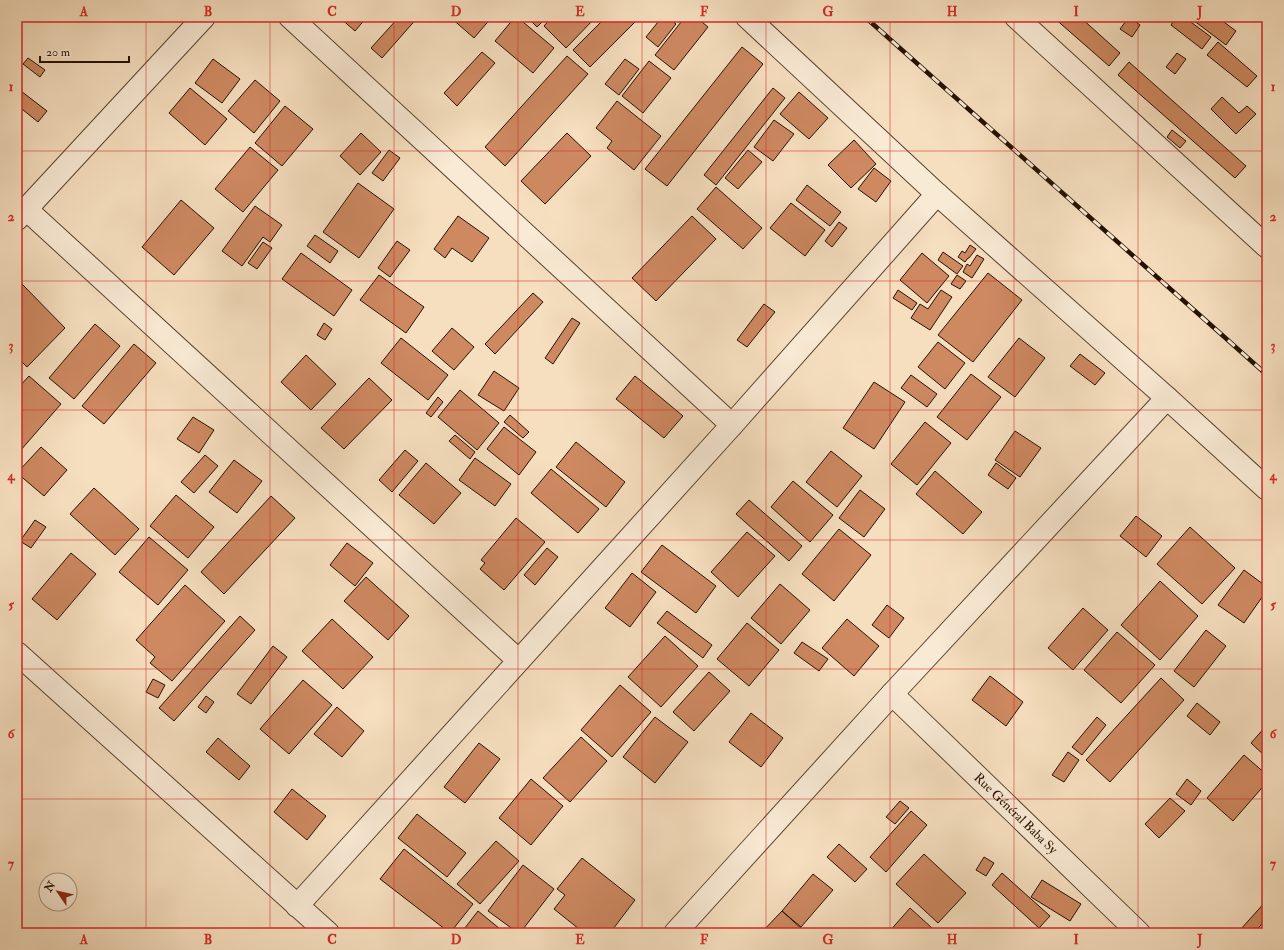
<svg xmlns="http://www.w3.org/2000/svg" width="1284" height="950" viewBox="0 0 1284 950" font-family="'IM FELL Double Pica',serif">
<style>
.building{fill:#ce8961;stroke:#251100}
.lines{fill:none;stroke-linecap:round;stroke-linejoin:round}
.minor-casing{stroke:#594430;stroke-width:24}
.minor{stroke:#f9ead5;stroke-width:22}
.rail-casing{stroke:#251100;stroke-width:4.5}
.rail{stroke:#f9ead5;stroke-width:3;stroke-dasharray:9;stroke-linecap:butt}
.grid{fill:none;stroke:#d62828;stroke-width:1;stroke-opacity:0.55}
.labels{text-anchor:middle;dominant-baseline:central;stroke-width:3;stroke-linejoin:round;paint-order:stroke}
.street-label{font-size:13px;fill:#251100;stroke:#f9ead5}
.neatline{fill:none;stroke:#d62828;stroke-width:1.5}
.grid-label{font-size:13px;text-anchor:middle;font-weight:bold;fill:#d62828}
</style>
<rect width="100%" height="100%" fill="#f6dfbf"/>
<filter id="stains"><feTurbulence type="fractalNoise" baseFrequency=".005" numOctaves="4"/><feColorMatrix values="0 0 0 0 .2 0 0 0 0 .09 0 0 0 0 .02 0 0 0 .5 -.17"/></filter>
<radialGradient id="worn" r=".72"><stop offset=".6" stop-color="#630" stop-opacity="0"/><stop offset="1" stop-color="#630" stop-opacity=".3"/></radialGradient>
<path class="building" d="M339 17H367L355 31Z
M399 17H418L382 58 371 48Z
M450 17H492L474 38Z
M515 17H517L554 48 533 73 495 41Z
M527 17H547L537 27Z
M552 17H596L566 48 544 26Z
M606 17H630L635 22 590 67 573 50Z
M662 17H667L676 24 658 47 646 37Z
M685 17H696L708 27 674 70 655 55Z
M1053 17H1080L1120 53 1109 66Z
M1129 17 1140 25 1132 37 1120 29Z
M1176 17H1184L1211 37 1202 49 1171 25Z
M1189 17H1217L1236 31 1226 45Z
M1218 42 1257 76 1247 87 1207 55Z
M742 47 763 64 667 186 645 169Z
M482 52 495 63 457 106 444 93Z
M1177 53 1186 59 1175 74 1166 67Z
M567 56 588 74 505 166 485 147Z
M28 58 45 70 40 77 23 64Z
M213 59 240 79 222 103 195 83Z
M625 59 639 69 619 95 605 84Z
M649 61 671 78 643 113 622 96Z
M1129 62 1246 166 1235 178 1118 75Z
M255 80 280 101 254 133 228 111Z
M17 88 47 111 38 122 17 105Z
M190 88 227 119 205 145 169 113Z
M773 88 785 98 716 185 704 175Z
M799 92 828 118 809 139 780 114Z
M1222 97 1239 113 1247 106 1256 114 1236 134 1211 109Z
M617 101 661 136 634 170 607 148 612 141 596 128Z
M285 106 313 129 282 166 255 143Z
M774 120 794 134 773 161 754 147Z
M1172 130 1186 141 1180 148 1167 137Z
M361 133 381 152 360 175 340 156Z
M567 133 591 156 545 204 521 181Z
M854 140 876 164 851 188 828 165Z
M250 147 278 170 243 212 215 189Z
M389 150 400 158 383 181 372 173Z
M748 150 762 162 738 189 725 178Z
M874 168 891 181 876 202 858 189Z
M358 183 394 209 359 258 323 232Z
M807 185 841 212 830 226 796 200Z
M716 187 762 228 743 249 697 209Z
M181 200 214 228 174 275 142 247Z
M791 203 825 230 805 256 770 228Z
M255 206 282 225 270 242 263 237 242 266 222 251Z
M458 216 489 238 472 262 452 248 445 258 434 249Z
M692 216 716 239 656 301 632 278Z
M839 222 847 228 832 247 825 241Z
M315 235 338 251 330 263 307 246Z
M397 241 410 250 390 277 378 268Z
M263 242 272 248 257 269 248 263Z
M970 245 976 249 969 258H968L965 262 958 257 962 251 965 253Z
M943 252 963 266 957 274 938 260Z
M301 253 352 290 334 316 282 279Z
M922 253 949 276 927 303 900 280Z
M977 255 984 259 972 278 963 272 967 264 970 266Z
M988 273 1022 300 973 362 938 335Z
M379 275 424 307 406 333 360 300Z
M957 275 966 281 960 289 951 284Z
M21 283 65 328 27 367 17 357V287Z
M898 290 917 303 912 310 893 298Z
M941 290 952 297 930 330 911 318 920 304 928 309Z
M533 293 543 302 495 354 485 344Z
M764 304 775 312 747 347 737 340Z
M572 318 580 323 553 364 545 358Z
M324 323 332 329 325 340 317 335Z
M95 324 120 346 74 399 49 378Z
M452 328 474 347 454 370 432 351Z
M401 338 448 375 428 400 381 363Z
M1019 338 1045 358 1015 397 988 377Z
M938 342 965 363 945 389 918 367Z
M134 344 156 363 104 424 82 406Z
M1080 354 1105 373 1095 385 1070 366Z
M306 355 336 384 311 410 281 382Z
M494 371 519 388 504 411 478 395Z
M971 374 1001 397 967 440 937 417Z
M911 375 937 394 927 407 901 388Z
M29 376 61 404 20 451 17 448V389Z
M635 376 683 416 664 438 616 399Z
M369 378 392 400 344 449 321 428Z
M874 382 905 402 874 449 843 428Z
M460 390 499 423 477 450 438 417Z
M438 397 443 402 431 417 426 413Z
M510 415 529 432 523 438 504 422Z
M193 417 214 430 199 453 177 439Z
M925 422 951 443 917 485 891 464Z
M504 427 536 452 519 475 487 449Z
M1015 431 1041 448 1020 477 995 460Z
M455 435 475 452 470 459 449 441Z
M576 442 625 482 606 507 556 467Z
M41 447 67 470 44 496 17 473Z
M405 450 418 461 392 492 379 480Z
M831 451 862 476 837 507 806 482Z
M205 455 218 466 194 493 181 482Z
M475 458 511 484 495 506 459 480Z
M234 460 262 481 237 513 209 492Z
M426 463 461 493 434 524 399 495Z
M996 463 1016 478 1008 489 988 475Z
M551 469 599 509 578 533 531 493Z
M935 471 982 512 963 534 916 494Z
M793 481 833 515 810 542 771 507Z
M94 488 139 529 115 555 70 514Z
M860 490 885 509 864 537 839 518Z
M176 495 214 527 188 558 150 526Z
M271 496 295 518 224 594 201 572Z
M749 500 802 546 789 561 736 514Z
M1136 516 1162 536 1146 557 1120 536Z
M516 518 545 542 504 590 480 569 485 563 481 560Z
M35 520 46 527 31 548 20 541Z
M1190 527 1235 568 1202 604 1157 564Z
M839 529 871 555 834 601 802 574Z
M747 532 775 556 738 597 711 572Z
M149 537 188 570 158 605 119 572Z
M347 543 373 563 355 586 330 565Z
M662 545 716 586 696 613 641 572Z
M547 548 558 557 535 585 524 575Z
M71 553 96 574 57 620 32 599Z
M1244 570 1267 587V590L1244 623 1218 605Z
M632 573 656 592 630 627 605 608Z
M366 577 409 616 388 640 344 601Z
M1160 581 1198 616 1160 660 1121 625Z
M780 584 810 610 781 644 751 618Z
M185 585 225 621 172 681 150 663 155 657 136 640Z
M887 605 904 618 889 638 872 625Z
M1083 608 1108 630 1073 670 1048 648Z
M667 611 712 645 703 658 657 623Z
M240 616 255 630 174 721 159 708Z
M332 619 373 657 343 689 302 651Z
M847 619 879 646 854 676 822 648Z
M747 623 779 650 749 686 717 659Z
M1206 630 1226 646 1194 687 1174 671Z
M1117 632 1155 665 1121 703 1084 670Z
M665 636 698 666 661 707 628 677Z
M802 642 828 659 819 671 794 653Z
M273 646 287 657 251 704 237 694Z
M709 672 730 691 694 731 673 712Z
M990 676 1023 702 1006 726 972 700Z
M1161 678 1184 700 1110 782 1086 760Z
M153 679 165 685 158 698 146 692Z
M303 680 332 705 289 754 260 729Z
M620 685 651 712 612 757 581 730Z
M206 696 214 702 206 713 198 707Z
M1197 703 1220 722 1210 735 1187 716Z
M337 707 364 731 342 757 314 734Z
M751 713 783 738 761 767 729 742Z
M655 717 688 742 655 783 623 757Z
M1097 717 1106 725 1082 755 1072 747Z
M1267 725V758L1251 743Z
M581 737 607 761 570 802 543 778Z
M218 738 250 766 239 780 206 752Z
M479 743 500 759 465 803 444 787Z
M1068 752 1079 760 1064 782 1052 775Z
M1244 755 1267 775V782L1233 821 1207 798Z
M531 779 563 806 531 845 499 818Z
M1187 779 1201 791 1191 805 1176 794Z
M292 789 326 816 307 840 274 812Z
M1170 798 1185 811 1159 838 1145 824Z
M900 801 909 808 895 824 886 817Z
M911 811 927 825 886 872 870 857Z
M417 814 466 853 447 877 398 838Z
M496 841 519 861 480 904 457 884Z
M839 844 867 869 855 882 827 857Z
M404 849 473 904 450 933 380 879Z
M924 854 966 893 938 923 896 884Z
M984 857 994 863 986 876 976 870Z
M582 858 635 900 610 933H584L554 909 565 895 557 889Z
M523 865 554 889 520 933H518L488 911Z
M1002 873 1050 916 1039 928 992 885Z
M813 874 833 890 801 927 782 911Z
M1042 880 1081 904 1070 921 1031 897Z
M1267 900V918L1254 933H1244L1240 930Z
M910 908 932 928 928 933H888Z
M478 911 505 933H461Z
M782 911 803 930 800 933H761Z"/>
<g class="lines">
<g class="minor-casing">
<g id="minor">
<path d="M290 17 732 425"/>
<path d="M747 17 937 194 1167 398 1267 489"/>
<path d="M1016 17 1267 247"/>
<path d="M26 209 518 660"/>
<path d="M17 219 204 17"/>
<path d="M17 653 328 933"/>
<path id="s1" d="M892 694 1139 933"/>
<path d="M297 906 732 425 937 194"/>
<path d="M675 933 892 694 1167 398"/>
</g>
</g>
<use href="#minor" class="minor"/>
<g class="rail-casing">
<path id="rail" d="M865 17 1267 375"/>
</g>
<use href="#rail" class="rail"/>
</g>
<path class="grid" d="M146 17V933M270 17V933M394 17V933M518 17V933M642 17V933M766 17V933M890 17V933M1014 17V933M1138 17V933M17 151H1267M17 281H1267M17 410H1267M17 540H1267M17 669H1267M17 799H1267"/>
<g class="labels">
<g class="street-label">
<text stroke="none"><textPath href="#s1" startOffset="172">Rue Général Baba Sy</textPath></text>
</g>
</g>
<rect width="1284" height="950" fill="none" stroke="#f6dfbf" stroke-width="44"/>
<g transform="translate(58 892) rotate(304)"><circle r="19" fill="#f9ead5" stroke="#a49380"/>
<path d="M0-3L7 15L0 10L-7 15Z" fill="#8f2418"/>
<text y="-6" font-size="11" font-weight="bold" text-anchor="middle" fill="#251100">N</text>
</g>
<path d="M40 56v6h89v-6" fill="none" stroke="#251100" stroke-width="2"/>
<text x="46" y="56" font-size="12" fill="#251100" stroke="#f9ead5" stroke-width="3" paint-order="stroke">20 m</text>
<rect x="22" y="22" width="1240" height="906" class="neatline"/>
<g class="grid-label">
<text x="84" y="16">A</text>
<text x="208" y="16">B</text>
<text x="332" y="16">C</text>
<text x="456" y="16">D</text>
<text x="580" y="16">E</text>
<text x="704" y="16">F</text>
<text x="828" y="16">G</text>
<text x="952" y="16">H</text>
<text x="1076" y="16">I</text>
<text x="1200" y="16">J</text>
<text x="11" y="91">1</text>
<text x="1273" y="91">1</text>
<text x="11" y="221">2</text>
<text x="1273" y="221">2</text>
<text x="11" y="350">3</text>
<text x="1273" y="350">3</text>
<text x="11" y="480">4</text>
<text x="1273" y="480">4</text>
<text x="11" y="609">5</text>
<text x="1273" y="609">5</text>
<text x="11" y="738">6</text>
<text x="1273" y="738">6</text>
<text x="11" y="868">7</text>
<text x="1273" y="868">7</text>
<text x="84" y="944">A</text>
<text x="208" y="944">B</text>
<text x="332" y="944">C</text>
<text x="456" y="944">D</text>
<text x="580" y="944">E</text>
<text x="704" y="944">F</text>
<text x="828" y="944">G</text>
<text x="952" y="944">H</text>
<text x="1076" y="944">I</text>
<text x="1200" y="944">J</text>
</g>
<rect width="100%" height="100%" filter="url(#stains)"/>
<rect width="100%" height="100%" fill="url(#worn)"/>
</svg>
